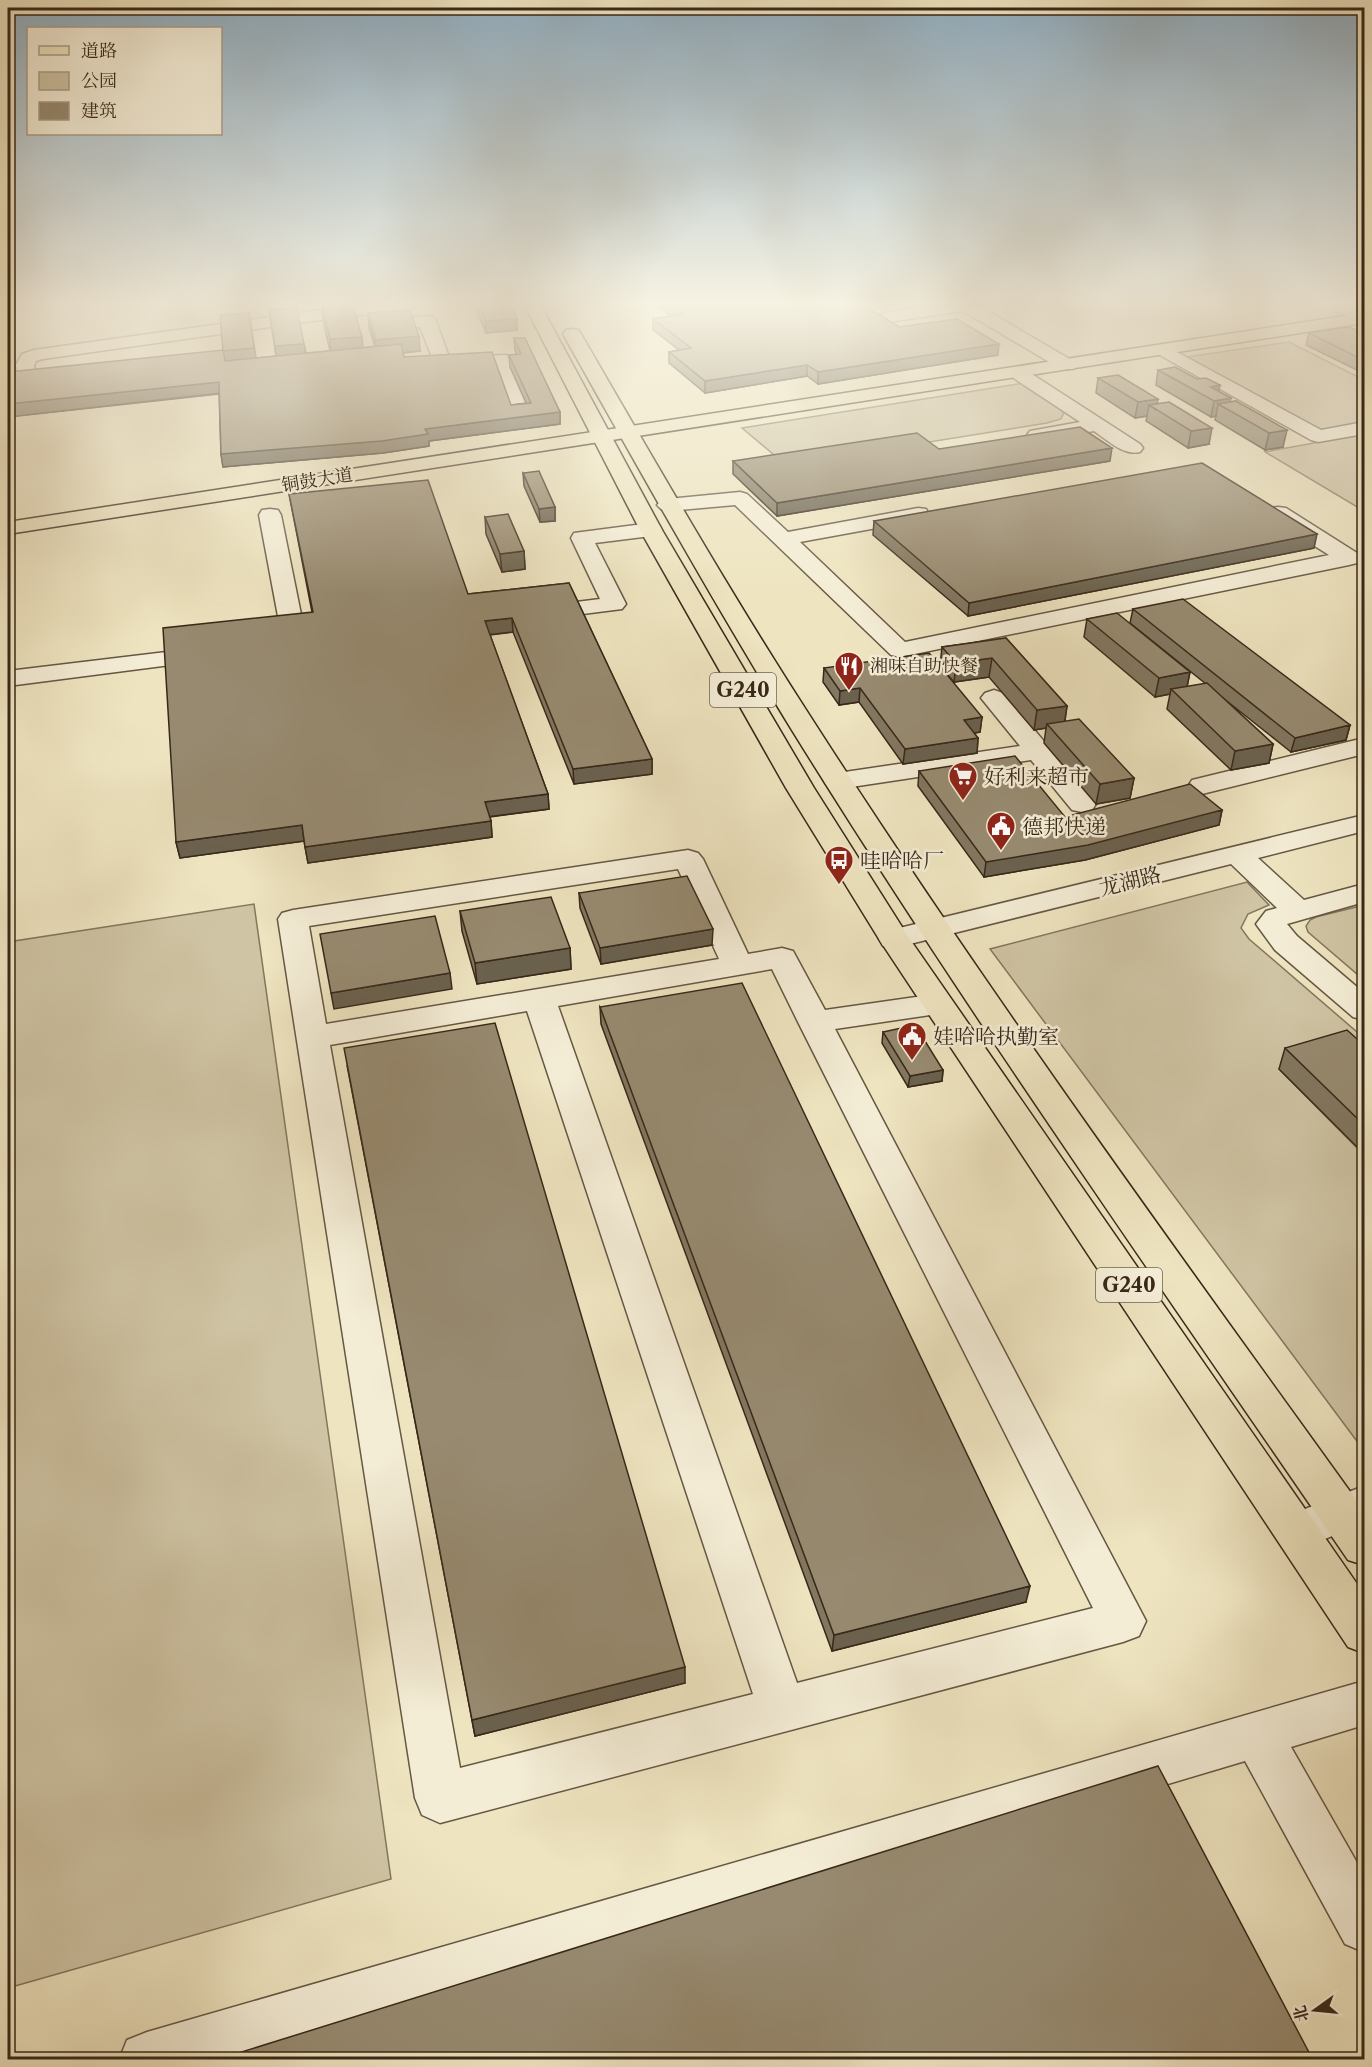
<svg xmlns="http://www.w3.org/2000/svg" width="1372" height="2067" viewBox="0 0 1372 2067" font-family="'Libre Caslon Text','Noto Serif SC',serif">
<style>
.green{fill:#cfc4a4;stroke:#84765e;stroke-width:1.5}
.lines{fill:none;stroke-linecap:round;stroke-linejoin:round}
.minor-casing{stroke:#665743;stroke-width:3}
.major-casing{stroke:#382819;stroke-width:3}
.highway-casing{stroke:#382819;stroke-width:3}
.minor{fill:#f4edd6;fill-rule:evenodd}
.major{fill:#eee4c0;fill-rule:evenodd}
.highway{fill:#eee4c0;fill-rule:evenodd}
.wall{fill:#827760;stroke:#382819;stroke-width:1.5}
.shaded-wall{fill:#6a614e;stroke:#382819;stroke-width:1.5}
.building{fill:#978a70;stroke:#382819;stroke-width:1.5}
.labels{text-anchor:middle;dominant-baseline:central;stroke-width:5;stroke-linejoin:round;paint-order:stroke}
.far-street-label{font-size:18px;fill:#382819;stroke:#f4edd6}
.far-poi-label{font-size:18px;fill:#382819;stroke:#f4edd6;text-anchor:start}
.shield{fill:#f4edd6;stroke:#706352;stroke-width:1.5}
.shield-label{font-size:20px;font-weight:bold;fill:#382819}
.poi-label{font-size:21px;fill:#382819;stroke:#f4edd6;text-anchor:start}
.street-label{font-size:21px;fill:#382819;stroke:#f4edd6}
</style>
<rect width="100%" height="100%" fill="#eee4c0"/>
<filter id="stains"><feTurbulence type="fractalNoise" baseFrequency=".00333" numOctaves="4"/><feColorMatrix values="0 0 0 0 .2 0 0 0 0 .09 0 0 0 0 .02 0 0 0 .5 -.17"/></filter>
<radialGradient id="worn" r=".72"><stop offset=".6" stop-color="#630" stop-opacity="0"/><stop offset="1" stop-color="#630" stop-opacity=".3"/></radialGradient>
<path class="green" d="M1289 342 1364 380V511L1265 452 1336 439 1187 357Z
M1024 383 1061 408 1064 412 1061 419 1047 423 786 465 742 428Z
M1247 882 1269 905 1248 914 1241 928 1249 939 1364 1038V1044L1279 1069 1364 1155V1441L1359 1444 990 949Z
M254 904 391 1879 8 1988V942Z
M1364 905V980L1308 932 1306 926 1310 920 1316 917Z"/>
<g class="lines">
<g class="minor-casing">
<path id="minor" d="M348 306H417L409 311 348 316 43 359 36 361 34 365 38 401 44 402 46 406 44 410 29 413 22 411 20 407 16 365 22 354 34 350Z
M929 306H979L1073 361 1076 365 1073 369H1061L963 311 889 322 883 321 881 317 883 313 889 312Z
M1332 306H1353L1364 312V323L1334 310Z
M427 316 433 317 436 321 449 357 507 355 533 413 530 417H516L513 413 494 365 436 367 420 327 380 330 374 329 371 325 374 321 380 320Z
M1164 345 1321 430 1364 422V434L1318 442 1311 440 1158 354 1155 350 1158 346Z
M1018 368 1024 369 1140 444 1143 448 1140 452C1124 456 1107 440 1094 431L1037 441 1030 439 1027 435 1030 431 1080 422 1012 377 1009 373 1012 369Z
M740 492 747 494 788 532 918 508 926 509 929 514 926 519 800 542 905 642 1329 555 1270 518 1267 513 1270 508 1278 507 1286 508 1357 553 1360 558 1357 563 1349 565 900 657 891 655 735 505 668 511 661 509 657 505 661 501 668 499Z
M270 509 278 510 281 515 310 659 307 664 298 666 289 664 286 659 259 515 262 510Z
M651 523 659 525 662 530 659 535 595 543 626 604 622 609 536 620 528 618 524 613 528 608 600 599 571 538 574 533Z
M208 647 217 649 220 654 217 659 8 686V671Z
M994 690 1003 693 1092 798 1096 804 1092 810 1082 812 1072 810 1031 760 838 789 828 787 824 781 828 775 838 773 1020 746 981 698 985 693Z
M1364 738V754L1202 794 1192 792 1188 786 1192 780Z
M1364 815V831L1258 858 1304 900 1364 884V902L1287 924 1297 936 1364 993V1020L1353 1017 1275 950 1256 924 1266 911 1277 908 1231 864 894 948 883 946 879 939 883 932Z
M688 850 698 853 703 859 748 954 782 948 793 951 825 1010 937 994 948 997 953 1004 948 1011 937 1014 835 1029 1146 1621 1139 1636 1123 1642 440 1823 422 1815 415 1798 278 919 282 913 293 910ZM678 869 719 959 326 1024 309 926ZM772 969 798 1022 1093 1608 797 1683 558 1006ZM527 1011 753 1694 460 1768 330 1045Z
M1364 1486V1523L1298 1550 1282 1544 1276 1531 1282 1518Z
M1364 1681V1725L1291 1747 1364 1875V1952L1345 1944 1245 1761 243 2060H119L127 2040 147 2032Z"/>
</g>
<g class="major-casing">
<path id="major" d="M1364 313V323L8 534V522Z"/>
</g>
<g class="highway-casing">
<path id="highway" d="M525 306H541L662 530 814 788 909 938 1364 1594V1653L1348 1647 879 939 786 788 640 530Z
M572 329 578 330 581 334C658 467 735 601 819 730 991 997 1179 1254 1364 1511V1565L1348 1560C1159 1284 966 1011 790 727 711 598 637 466 563 334L566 330Z"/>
</g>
<use href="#minor" class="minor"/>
<use href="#major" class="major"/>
<use href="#highway" class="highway"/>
</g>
<path class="wall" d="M322 306 363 348 375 346 369 328 368 313 420 351 403 353 404 357 511 405 526 403 510 367 509 355H517L515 350 514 338 560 412V424L429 441V446L383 453 223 467 221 454 219 394 8 417 256 358 276 356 269 310 304 344 306 353 330 351 324 325Z
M475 306H511L517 330 486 333Z
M658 306H865L899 327 998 355 818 384 807 376 705 393 669 363V352L679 350 653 330V319L671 316Z
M1365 325V374L1306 345 1309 333H1362Z
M1158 370 1219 392 1230 402 1236 401 1283 447 1265 450 1215 420 1216 416 1211 417 1156 385Z
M1098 378 1157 404 1209 444 1188 448 1146 421 1147 416 1135 418 1096 393Z
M939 449 1110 461 777 516 733 474V461Z
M523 473 555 507V521L540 522 524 486Z
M289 494 468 594 569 583 652 759V774L574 784 513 632 490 635 548 794 549 809 490 817 491 821 492 837 308 863 304 841 180 858 176 842 312 612Z
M485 517 524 551 525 569 502 572 486 534Z
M874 521 1314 548 968 616 873 535Z
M1133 609 1350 725 1346 740 1291 752 1223 698 1273 744 1269 763 1231 770 1167 709 1170 694 1155 697 1084 637 1087 619 1190 672 1187 687 1206 684 1130 623Z
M1006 638 1067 706 1065 721 1134 778 1130 798 1096 804 1044 743 1046 728 1034 730 989 677 954 682 940 666 942 647Z
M824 668 982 717 980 732 974 733 978 738 977 753 903 764 859 702 839 705 823 682Z
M919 771 1065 817 1222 810 1219 825 1085 860 984 877 918 786Z
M579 893 712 945 601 964 580 908Z
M460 911 570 948 571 969 477 984 462 931Z
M600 1007 1026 1602 832 1651 601 1024Z
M883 1032 943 1070 942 1081 908 1087 882 1043Z
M1365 1046V1155L1279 1069 1285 1048Z
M347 1065 685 1683 475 1736Z"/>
<path class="shaded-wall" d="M249 313 258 370 227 372 223 351Z
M517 319V330L486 333V321Z
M419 336 420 351 377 355 375 340Z
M362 337 364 358 332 361 330 339Z
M304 344 307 366 278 368 275 346Z
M999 344 998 355 818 384V372Z
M807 365V376L705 393V381Z
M219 382 221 393 8 417V404Z
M1220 385 1217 401 1231 398 1229 410 1218 404 1216 416 1211 417 1214 401 1211 387Z
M1158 399 1156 410 1149 405 1147 416 1135 418 1138 402Z
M560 412V424L429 441V446L383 453 223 467 221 454Z
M1212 428 1209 444 1188 448 1191 431Z
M1287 430 1283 447 1265 450 1269 433Z
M1112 448 1110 461 777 516V503Z
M555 507V521L540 522 539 509Z
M1317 534 1314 548 968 616 969 603Z
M524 551 525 569 502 572 500 554Z
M512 618 513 632 486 635 485 621Z
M992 658 989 677 954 682 956 663Z
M1190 672 1186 691 1171 689 1170 694 1155 697 1159 678Z
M860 688 859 702 839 705 840 691Z
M1067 706 1064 725 1047 724 1046 728 1034 730 1037 710Z
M982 717 980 732 962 735 964 720Z
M1350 725 1346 740 1291 752 1295 738Z
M978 738 977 753 903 764 905 749Z
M1273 744 1269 763 1231 770 1235 751Z
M652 759V774L574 784 573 769Z
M1134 778 1130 798 1096 804 1100 784Z
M548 794 549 809 486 817 485 802Z
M1222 810 1219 825 1085 860 984 877 986 862Z
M491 821 492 837 308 863 305 847Z
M302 825 304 841 180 858 176 842Z
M713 929 712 945 601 964 600 948Z
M570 948 571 969 477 984 475 963Z
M450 973 452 989 334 1009 331 993Z
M943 1070 942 1081 908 1087 910 1076Z
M1030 1586 1026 1602 832 1651 834 1635Z
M685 1667V1683L475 1736 472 1720Z"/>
<path class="building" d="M322 306H353L362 337 330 339Z
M479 306H511L517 319 486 321Z
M672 306H865L899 327 957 319 999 344 818 372 807 365 705 381 669 352 691 348 653 319 684 314Z
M297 308 304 344 275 346 269 310Z
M410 310 419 336 375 340 368 313Z
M249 313 254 348 223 351 220 315Z
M1349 327 1365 334V361L1309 333Z
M514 338H525L560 412 425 429 428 434 382 441 221 454 219 382 8 404V372L223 350 225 361 401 344 404 357 492 352 511 405 531 403 509 355 521 354Z
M1175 367 1197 379 1206 378 1220 385 1211 387 1231 398 1214 401 1158 370Z
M1118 375 1158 399 1138 402 1098 378Z
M1236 401 1287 430 1269 433 1218 404Z
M1169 402 1212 428 1191 431 1149 405Z
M1080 427 1112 448 777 503 733 461 917 433 939 449Z
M1202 463 1317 534 969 603 874 521Z
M539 471 555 507 539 509 523 473Z
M428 480 468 594 569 583 652 759 573 769 512 618 485 621 548 794 485 802 491 821 305 847 302 825 176 842 163 628 313 612 289 494Z
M508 514 524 551 500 554 485 517Z
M1183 599 1350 725 1295 738 1133 609Z
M1117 613 1190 672 1159 678 1087 619Z
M1006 638 1067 706 1037 710 992 658 956 663 942 647Z
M929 653 982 717 964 720 978 738 905 749 860 688 840 691 824 668Z
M1207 683 1273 744 1235 751 1171 689Z
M1079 719 1134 778 1100 784 1047 724Z
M1015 756 1065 817 1190 784 1222 810 1088 845 986 862 919 771Z
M687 876 713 929 600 948 579 893Z
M551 897 570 948 475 963 460 911Z
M435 916 450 973 331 993 320 934Z
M742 983 1030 1586 834 1635 600 1007Z
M495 1023 685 1667 472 1720 344 1048Z
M915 1025 943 1070 910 1076 883 1032Z
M1347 1030 1365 1046V1126L1285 1048Z
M1158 1766 1313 2060H216Z"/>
<linearGradient id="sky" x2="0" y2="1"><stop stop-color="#91aec1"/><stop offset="0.51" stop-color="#f7f3e3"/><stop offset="1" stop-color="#f7f3e3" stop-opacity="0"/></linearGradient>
<rect width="1372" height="595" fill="url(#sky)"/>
<defs>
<g id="restaurant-pin" transform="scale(1.5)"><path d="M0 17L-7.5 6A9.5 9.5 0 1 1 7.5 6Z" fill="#8f2418" stroke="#f4edd6"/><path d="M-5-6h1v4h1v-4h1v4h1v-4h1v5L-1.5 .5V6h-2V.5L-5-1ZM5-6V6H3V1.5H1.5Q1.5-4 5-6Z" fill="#fff"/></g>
<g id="supermarket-pin" transform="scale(1.5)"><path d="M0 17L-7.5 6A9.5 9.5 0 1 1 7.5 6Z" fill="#8f2418" stroke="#f4edd6"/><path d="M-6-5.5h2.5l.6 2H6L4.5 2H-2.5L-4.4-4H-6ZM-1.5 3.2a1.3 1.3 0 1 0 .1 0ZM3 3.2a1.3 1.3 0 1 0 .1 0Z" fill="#fff"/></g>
<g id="civic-pin" transform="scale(1.5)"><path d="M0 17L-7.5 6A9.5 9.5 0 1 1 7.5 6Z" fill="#8f2418" stroke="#f4edd6"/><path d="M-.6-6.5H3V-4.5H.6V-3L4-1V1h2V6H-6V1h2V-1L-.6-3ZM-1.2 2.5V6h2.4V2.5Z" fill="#fff"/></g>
<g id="bus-pin" transform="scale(1.5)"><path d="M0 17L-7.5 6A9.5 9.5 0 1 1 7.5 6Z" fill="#8f2418" stroke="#f4edd6"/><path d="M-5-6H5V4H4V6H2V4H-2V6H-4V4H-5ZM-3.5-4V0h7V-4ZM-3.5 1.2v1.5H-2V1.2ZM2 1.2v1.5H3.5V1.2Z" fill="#fff"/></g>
</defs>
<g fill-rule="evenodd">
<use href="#restaurant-pin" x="849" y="666"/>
<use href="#supermarket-pin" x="963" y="776"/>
<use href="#civic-pin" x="1001" y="826"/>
<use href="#bus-pin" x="839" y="860"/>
<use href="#civic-pin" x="912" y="1036"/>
</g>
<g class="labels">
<g class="far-street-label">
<text transform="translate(317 480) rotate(-9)">铜鼓大道</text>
</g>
<g class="far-poi-label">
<text x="870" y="666">湘味自助快餐</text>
</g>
<g class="shield">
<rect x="710" y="673" width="66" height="34" rx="4.5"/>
<rect x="1096" y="1268" width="66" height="34" rx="4.5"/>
</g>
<g class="shield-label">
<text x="743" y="690">G240</text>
<text x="1129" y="1285">G240</text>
</g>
<g class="poi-label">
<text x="984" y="776">好利来超市</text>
<text x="1022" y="826">德邦快递</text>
<text x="860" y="860">哇哈哈厂</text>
<text x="933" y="1036">娃哈哈执勤室</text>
</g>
<g class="street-label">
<text transform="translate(1130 881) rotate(-14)">龙湖路</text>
</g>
</g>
<rect width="1372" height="2067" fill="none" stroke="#eee4c0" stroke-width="30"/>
<rect x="9" y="9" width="1354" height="2049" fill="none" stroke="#382819" stroke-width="3"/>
<rect x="15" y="15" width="1342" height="2037" fill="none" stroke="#382819" stroke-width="1.5"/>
<rect x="27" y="27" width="195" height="108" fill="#f4edd6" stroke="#a99e8a" stroke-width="1.5"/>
<rect x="39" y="46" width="30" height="9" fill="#eee4c0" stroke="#a99e8a" stroke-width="1.5"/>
<text x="81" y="57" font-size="18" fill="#382819">道路</text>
<rect x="39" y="72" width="30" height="18" fill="#cfc4a4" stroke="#a99e8a" stroke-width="1.5"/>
<text x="81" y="87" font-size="18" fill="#382819">公园</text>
<rect x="39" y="102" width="30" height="18" fill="#978a70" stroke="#a99e8a" stroke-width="1.5"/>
<text x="81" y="117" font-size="18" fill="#382819">建筑</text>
<g transform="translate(1315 2010) rotate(255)" stroke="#f4edd6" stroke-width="4.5" paint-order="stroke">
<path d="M0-4.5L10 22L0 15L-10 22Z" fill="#382819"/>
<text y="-9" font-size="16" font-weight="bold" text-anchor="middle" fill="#382819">北</text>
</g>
<rect width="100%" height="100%" filter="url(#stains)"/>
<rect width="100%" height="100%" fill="url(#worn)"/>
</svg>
